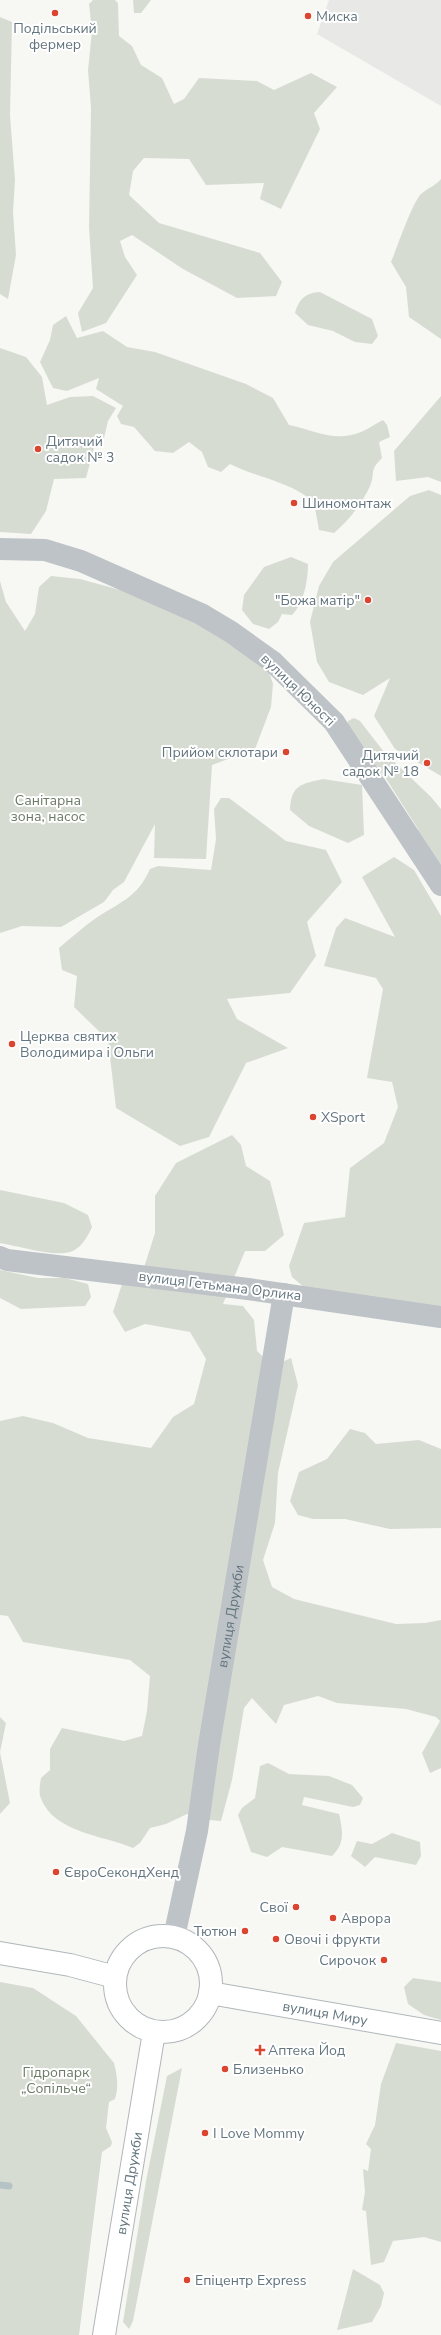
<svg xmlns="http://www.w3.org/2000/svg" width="441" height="2335" viewBox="0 0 441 2335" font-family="'Nunito Sans',sans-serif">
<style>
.built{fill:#e8e8e7}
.green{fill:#d7dcd3}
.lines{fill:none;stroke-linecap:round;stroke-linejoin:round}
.stream{stroke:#b5c3c6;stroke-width:7}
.secondary-casing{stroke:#b0b7ba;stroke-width:24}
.street{stroke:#bdc3c6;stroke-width:22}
.secondary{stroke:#fff;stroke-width:22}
.poi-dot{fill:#db452f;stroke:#fff;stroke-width:1.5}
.labels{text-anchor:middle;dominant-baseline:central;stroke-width:4;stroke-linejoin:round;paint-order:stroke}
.poi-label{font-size:14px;fill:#63757e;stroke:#fff;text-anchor:start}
.street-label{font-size:14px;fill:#63757e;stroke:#fff}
.park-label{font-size:14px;fill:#6c7b66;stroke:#fff}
</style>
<rect width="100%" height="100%" fill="#f7f7f4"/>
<path class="built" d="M329 0H441V106L317 34Z"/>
<path class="green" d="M93 0H115L118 3 119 36 132 46 141 65 162 78 174 104 184 99 199 78 257 81 274 90 311 73 337 87 314 113 320 129 281 209 260 199 264 183 206 185 189 159 144 158 133 171 129 195 159 223 260 253 282 282 276 296 237 298 183 269 132 235 120 241 125 257 137 275 106 323 82 332 78 313 93 288 89 227 91 108 88 70 92 31 89 4Z
M133 0H151L141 13H134Z
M0 17 12 22 10 115 15 180 13 212 16 255 8 299 0 294Z
M441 179V339L409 317 406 287 391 262C397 248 412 203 421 194 428 188 435 186 441 179Z
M320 292 372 319 378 336 372 344 355 342 333 331 308 325 295 313C299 299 305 293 320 292Z
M66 316 77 338 103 331 127 347 155 352 246 384 273 398 289 425C315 430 334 443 361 432 369 429 376 423 383 420L387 425 390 437 379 442 382 458C368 472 376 472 370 486 362 504 349 520 334 533L319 530 314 502C289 481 258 478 230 464L221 472 208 467 202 452 189 442 173 453 155 451 134 427 121 424 117 416 123 406 96 389 99 378 67 391 53 388 40 362 50 340 53 325Z
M0 348 26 357 42 377 47 405 70 397 93 396 116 408 108 421 104 438 95 444 86 478 54 479 46 511 31 534 0 532Z
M441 396V482L428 477 396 481 394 451Z
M429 490 441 495V776L395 749 374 716 390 678 363 695 329 682 317 662 310 622 319 586 333 562 410 496Z
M291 557 308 564C308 580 304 603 292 615L282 614 278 622 269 629 253 624 242 610 244 595 264 567Z
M51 576 80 579 164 602 265 660 273 684 271 707 255 749 212 765 206 859 154 858 155 824 124 882 113 890 104 902 61 927 22 926 0 933V581L6 602 25 631 35 614 39 587Z
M354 718 360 721 384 752 431 797 441 809V868L426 850 418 829 385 777 354 742 347 729 348 721Z
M323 779 362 785 364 835 348 843 309 826 290 810C291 785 301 784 323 779Z
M221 798H229L286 841 326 850 342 882 307 922 316 956 290 993 227 999 237 1019 288 1048 246 1063 209 1137 180 1146 116 1108 108 1040 74 1007 77 976 62 970 59 948C71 938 83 927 96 918 120 902 137 898 150 869L158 866 211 870 216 839 214 809Z
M394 857 414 870 441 916V1313L305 1288 292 1277 289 1266 304 1223 345 1217 350 1168 384 1143 398 1107 392 1082 367 1078 383 989 376 978 324 966 336 928 345 918 395 937 362 877Z
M232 1135 241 1145 246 1166 270 1181 284 1235 265 1251H245L223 1304 243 1306 254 1320 257 1351 273 1366 291 1358 298 1385 278 1473 275 1523 263 1560 272 1587 294 1599 396 1624 425 1623 441 1620V1768L430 1773 422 1753 440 1721 436 1717 406 1709 337 1703 318 1696 284 1705 276 1724 252 1698 244 1708 232 1780 221 1821 210 1820 187 1814 166 1824 150 1828 140 1843 133 1848C103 1835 52 1833 40 1796 39 1791 40 1783 41 1778L50 1770V1749L62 1728 124 1741 142 1736 147 1711 150 1676 130 1660 23 1642 8 1616 0 1615V1421L23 1416 53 1423 88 1438 151 1448 173 1417 194 1404 206 1359 190 1332 145 1324 125 1332 113 1312 122 1284 139 1283 155 1233V1196L176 1163Z
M0 1190 64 1203 88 1215 92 1227C88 1236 81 1249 70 1252 52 1257 19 1246 0 1243Z
M0 1270 38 1278H65L88 1284 91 1297 85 1306 21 1309 0 1298Z
M350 1429 365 1433 376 1444 419 1440 441 1449V1528L390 1529 345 1519H313L298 1515 290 1501 299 1472 327 1459Z
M0 1717 6 1723 0 1752 10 1803 0 1814Z
M268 1763 289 1774 329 1776 352 1785 363 1798 360 1805 353 1807 304 1797 302 1805 339 1814C343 1831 345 1844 332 1856L282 1847 267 1857 251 1852 238 1815 242 1808 255 1798 260 1766Z
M392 1833 420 1842 421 1856 416 1865 375 1857 365 1867 351 1856 357 1841 372 1844Z
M413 1978 441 1982V2020L424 2015 408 2004 404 1987Z
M0 1982 33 1988 76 2016 114 2063C117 2075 119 2087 115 2099L109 2102 106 2128 112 2142 111 2146 102 2152 79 2335H0Z
M396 2043 441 2051V2242L424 2237 393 2241 384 2262 371 2265 366 2211 362 2210 365 2192 363 2169 368 2171 371 2149 366 2144 375 2125 381 2084Z
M182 2068 133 2321 129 2329 123 2322 146 2181 167 2076Z
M353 2269 380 2285 384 2293 381 2306 372 2322 337 2330Z"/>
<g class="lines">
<path class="stream" d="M0 2185 9 2186"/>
<g class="secondary-casing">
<g id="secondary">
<circle cx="163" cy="1984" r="48"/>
<path d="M0 1953 70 1965 115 1977"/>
<path id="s2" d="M210 1993 441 2033"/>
<path id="s3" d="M104 2335 154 2032"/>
</g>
</g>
<g class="street">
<path d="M0 549 45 550 81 561 201 614 231 632 273 662 334 722 441 885"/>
<path d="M0 1257 7 1260 248 1289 441 1317"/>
<path id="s1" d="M174 1937 197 1831 209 1745 284 1294"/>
</g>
<use href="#secondary" class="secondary"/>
</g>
<g class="poi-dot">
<circle cx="55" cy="13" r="4"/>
<circle cx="308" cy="16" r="4"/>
<circle cx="38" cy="449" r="4"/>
<circle cx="294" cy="503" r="4"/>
<circle cx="368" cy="600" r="4"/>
<circle cx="286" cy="752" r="4"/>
<circle cx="427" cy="763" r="4"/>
<circle cx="12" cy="1044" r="4"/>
<circle cx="313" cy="1117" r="4"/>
<circle cx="56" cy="1872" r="4"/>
<circle cx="296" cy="1907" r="4"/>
<circle cx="333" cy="1918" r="4"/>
<circle cx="245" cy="1931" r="4"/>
<circle cx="276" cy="1939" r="4"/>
<circle cx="384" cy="1960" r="4"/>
<path d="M258 2044h4v4h4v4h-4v4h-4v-4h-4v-4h4z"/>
<circle cx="225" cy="2069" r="4"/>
<circle cx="205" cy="2133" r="4"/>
<circle cx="187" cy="2280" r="4"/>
</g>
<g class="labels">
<g class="poi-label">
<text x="316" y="16">Миска</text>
<text x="55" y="28" text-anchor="middle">Подільський<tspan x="55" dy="16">фермер</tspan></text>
<text x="46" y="441">Дитячий<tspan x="46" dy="16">садок № 3</tspan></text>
<text x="302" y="503">Шиномонтаж</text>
<text x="360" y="600" text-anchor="end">"Божа матір"</text>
<text x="278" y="752" text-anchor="end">Прийом склотари</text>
<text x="419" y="755" text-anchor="end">Дитячий<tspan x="419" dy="16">садок № 18</tspan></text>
<text x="20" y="1036">Церква святих<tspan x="20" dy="16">Володимира і Ольги</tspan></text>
<text x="321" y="1117">XSport</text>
<text x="64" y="1872">ЄвроСекондХенд</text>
<text x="288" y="1907" text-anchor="end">Свої</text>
<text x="341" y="1918">Аврора</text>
<text x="237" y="1931" text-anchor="end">Тютюн</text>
<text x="284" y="1939">Овочі і фрукти</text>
<text x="376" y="1960" text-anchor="end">Сирочок</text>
<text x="268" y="2050">Аптека Йод</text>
<text x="233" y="2069">Близенько</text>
<text x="213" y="2133">I Love Mommy</text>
<text x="195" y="2280">Епіцентр Express</text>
</g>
<g class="street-label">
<text transform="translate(298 690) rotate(44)">вулиця Юності</text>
<text transform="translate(220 1286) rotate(7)">вулиця Гетьмана Орлика</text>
<text stroke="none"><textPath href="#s1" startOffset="326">вулиця Дружби</textPath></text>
<text stroke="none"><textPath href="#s2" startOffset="117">вулиця Миру</textPath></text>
<text stroke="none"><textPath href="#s3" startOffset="154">вулиця Дружби</textPath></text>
</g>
<g class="park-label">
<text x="48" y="800">Санітарна<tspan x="48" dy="16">зона, насос</tspan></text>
<text x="56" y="2072">Гідропарк<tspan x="56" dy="16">„Сопільче“</tspan></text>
</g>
</g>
</svg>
